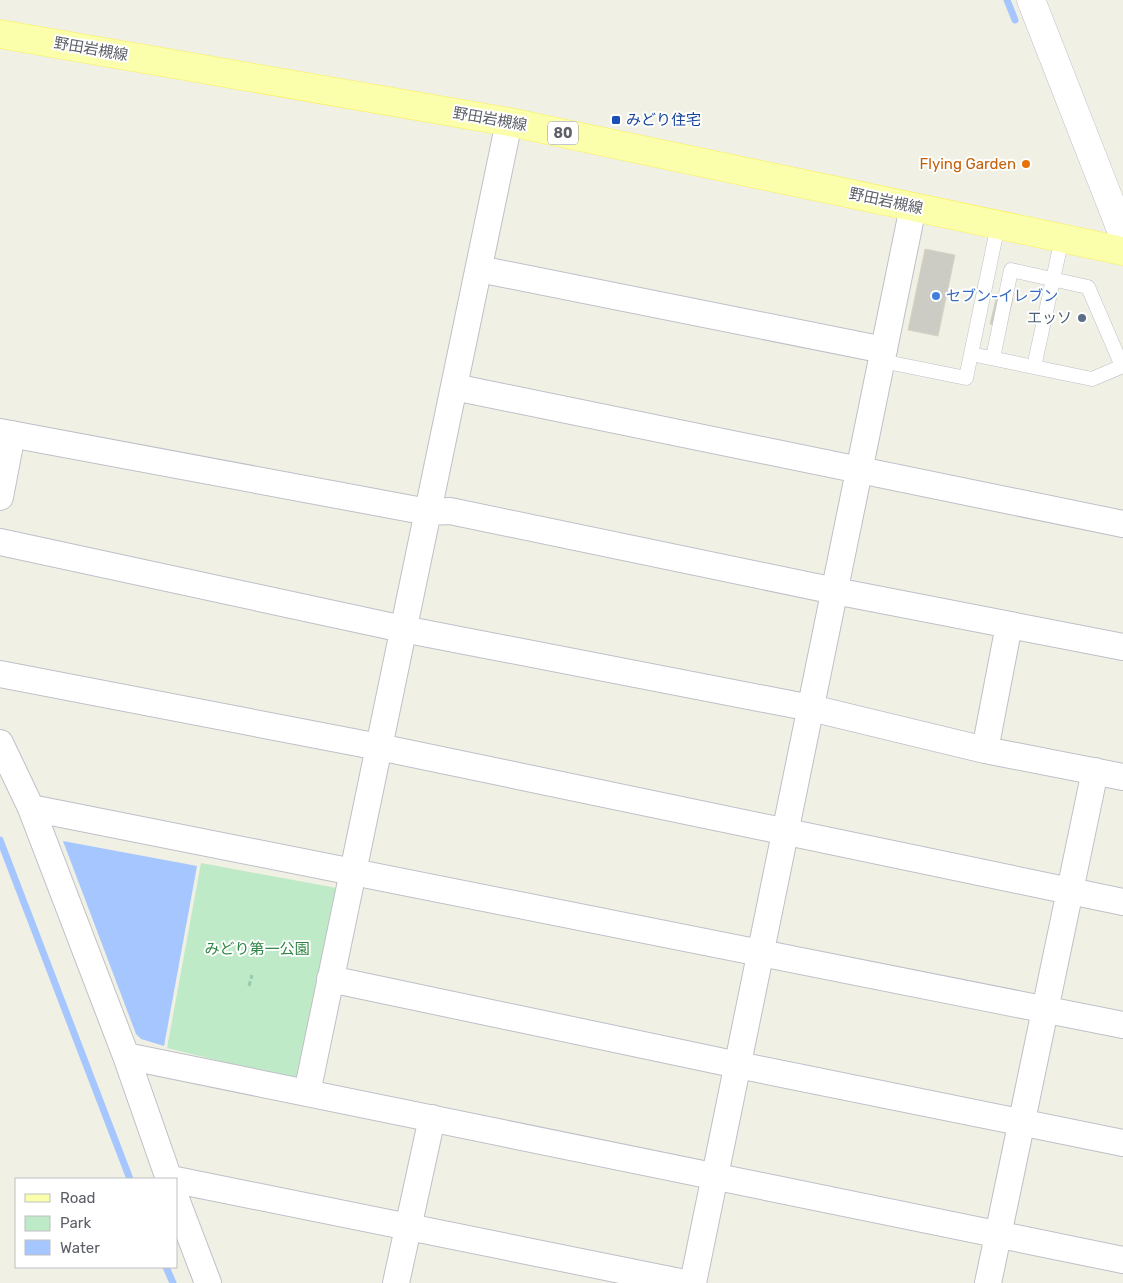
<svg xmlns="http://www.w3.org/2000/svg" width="1123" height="1283" viewBox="0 0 1123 1283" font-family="Rubik,'Noto Sans JP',sans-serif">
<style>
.green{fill:#bfeac8}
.water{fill:#a6c6ff}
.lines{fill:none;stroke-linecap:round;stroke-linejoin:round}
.stream{stroke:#a6c6ff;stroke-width:7}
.building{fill:#cdccc4;stroke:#d6d4c2}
.lane-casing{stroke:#bec0c7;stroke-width:15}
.street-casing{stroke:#bec0c7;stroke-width:28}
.secondary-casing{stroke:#bfc1c9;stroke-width:29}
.primary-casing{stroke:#fdf051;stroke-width:29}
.path{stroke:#97cbb1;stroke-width:3;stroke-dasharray:5 2.5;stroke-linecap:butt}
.lane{stroke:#fff;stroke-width:14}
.street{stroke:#fff;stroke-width:26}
.secondary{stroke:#fff;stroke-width:28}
.primary{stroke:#fbffab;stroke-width:28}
.transit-dot{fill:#1a4fb4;stroke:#fff;stroke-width:2}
.food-dot{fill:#e8710a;stroke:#fff;stroke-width:2}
.shop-dot{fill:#3f7fe0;stroke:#fff;stroke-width:2}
.service-dot{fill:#5c6f8a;stroke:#fff;stroke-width:2}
.labels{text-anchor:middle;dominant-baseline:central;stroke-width:4;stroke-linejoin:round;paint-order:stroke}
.shield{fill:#fff;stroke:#8d8f95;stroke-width:1}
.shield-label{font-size:14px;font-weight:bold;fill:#5c5f67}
.street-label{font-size:15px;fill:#5c5f67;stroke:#fff}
.transit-label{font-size:15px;fill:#164399;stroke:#fff;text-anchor:start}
.food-label{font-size:15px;fill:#c56008;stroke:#fff;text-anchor:end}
.shop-label{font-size:15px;fill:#366cbe;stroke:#fff;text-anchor:start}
.service-label{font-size:15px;fill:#4e5e75;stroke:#fff;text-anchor:end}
.park-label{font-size:15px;fill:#2e8443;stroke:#fff}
</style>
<rect width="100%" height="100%" fill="#f0f0e5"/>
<path class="green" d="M201 863 342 889 301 1081 167 1048Z"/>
<path class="water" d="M63 841 197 866 164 1046 141 1039 136 1034Z"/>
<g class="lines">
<path class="stream" d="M1007 0 1015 20
M0 840 130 1179
M166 1267 173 1283"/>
</g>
<path class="building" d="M925 249 955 255 938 336 908 330Z
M997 295 1013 298 1006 328 990 324Z"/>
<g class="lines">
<g class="lane-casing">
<path id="lane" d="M998 225 971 354 1092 379 1123 366
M993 358 1011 270 1088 287 1122 366
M882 361 966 378 971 354
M1034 367 1062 238"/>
</g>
<g class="street-casing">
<path id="street" d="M479 269 884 350
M454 387 1123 524
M0 432 428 512 450 511 835 591 1123 647
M0 497 12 434
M0 542 403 629 811 708 985 750 1123 777
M0 674 379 747 1123 902
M0 743 31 808 126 1056 169 1179
M985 750 1009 625
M31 808 1123 1025
M330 979 738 1065 1123 1143
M126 1056 1123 1260
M307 1093 509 122
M176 1180 685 1283
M176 1199 208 1283
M396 1283 432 1118
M693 1283 913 207
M988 1283 1095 771"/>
</g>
<g class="secondary-casing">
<path id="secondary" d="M1031 0 1123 235"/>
</g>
<g class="primary-casing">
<path id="primary" d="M0 34 509 122 1123 251"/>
</g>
<path class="path" d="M249 986 252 975"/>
<use href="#lane" class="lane"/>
<use href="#street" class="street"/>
<use href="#secondary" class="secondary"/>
<use href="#primary" class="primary"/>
</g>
<rect class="transit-dot" x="611" y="115" width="10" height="10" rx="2.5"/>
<circle class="food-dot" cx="1026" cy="164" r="5"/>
<circle class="shop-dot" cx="936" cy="296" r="5"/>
<circle class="service-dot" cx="1082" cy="318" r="5"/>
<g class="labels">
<rect class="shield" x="548" y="121.5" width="30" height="23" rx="4"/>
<g class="shield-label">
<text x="563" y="133">80</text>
</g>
<g class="street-label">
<text transform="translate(91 49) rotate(10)">野田岩槻線</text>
<text transform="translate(490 119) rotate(10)">野田岩槻線</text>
<text transform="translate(886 201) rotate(12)">野田岩槻線</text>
</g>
<g class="transit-label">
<text x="626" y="120">みどり住宅</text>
</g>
<g class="food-label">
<text x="1016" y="164">Flying Garden</text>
</g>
<g class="shop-label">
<text x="946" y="296">セブン-イレブン</text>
</g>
<g class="service-label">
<text x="1072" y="318">エッソ</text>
</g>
<g class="park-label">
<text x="257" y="949">みどり第一公園</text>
</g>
</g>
<rect x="15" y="1178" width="162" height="90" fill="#ffffff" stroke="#bebfc2"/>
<rect x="25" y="1194" width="25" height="8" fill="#fbffab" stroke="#bebfc2"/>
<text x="60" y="1203" font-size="15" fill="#5c5f67">Road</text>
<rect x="25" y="1216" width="25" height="15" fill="#bfeac8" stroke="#bebfc2"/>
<text x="60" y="1228" font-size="15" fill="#5c5f67">Park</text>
<rect x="25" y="1240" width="25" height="15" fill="#a6c6ff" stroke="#bebfc2"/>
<text x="60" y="1253" font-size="15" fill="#5c5f67">Water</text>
</svg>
